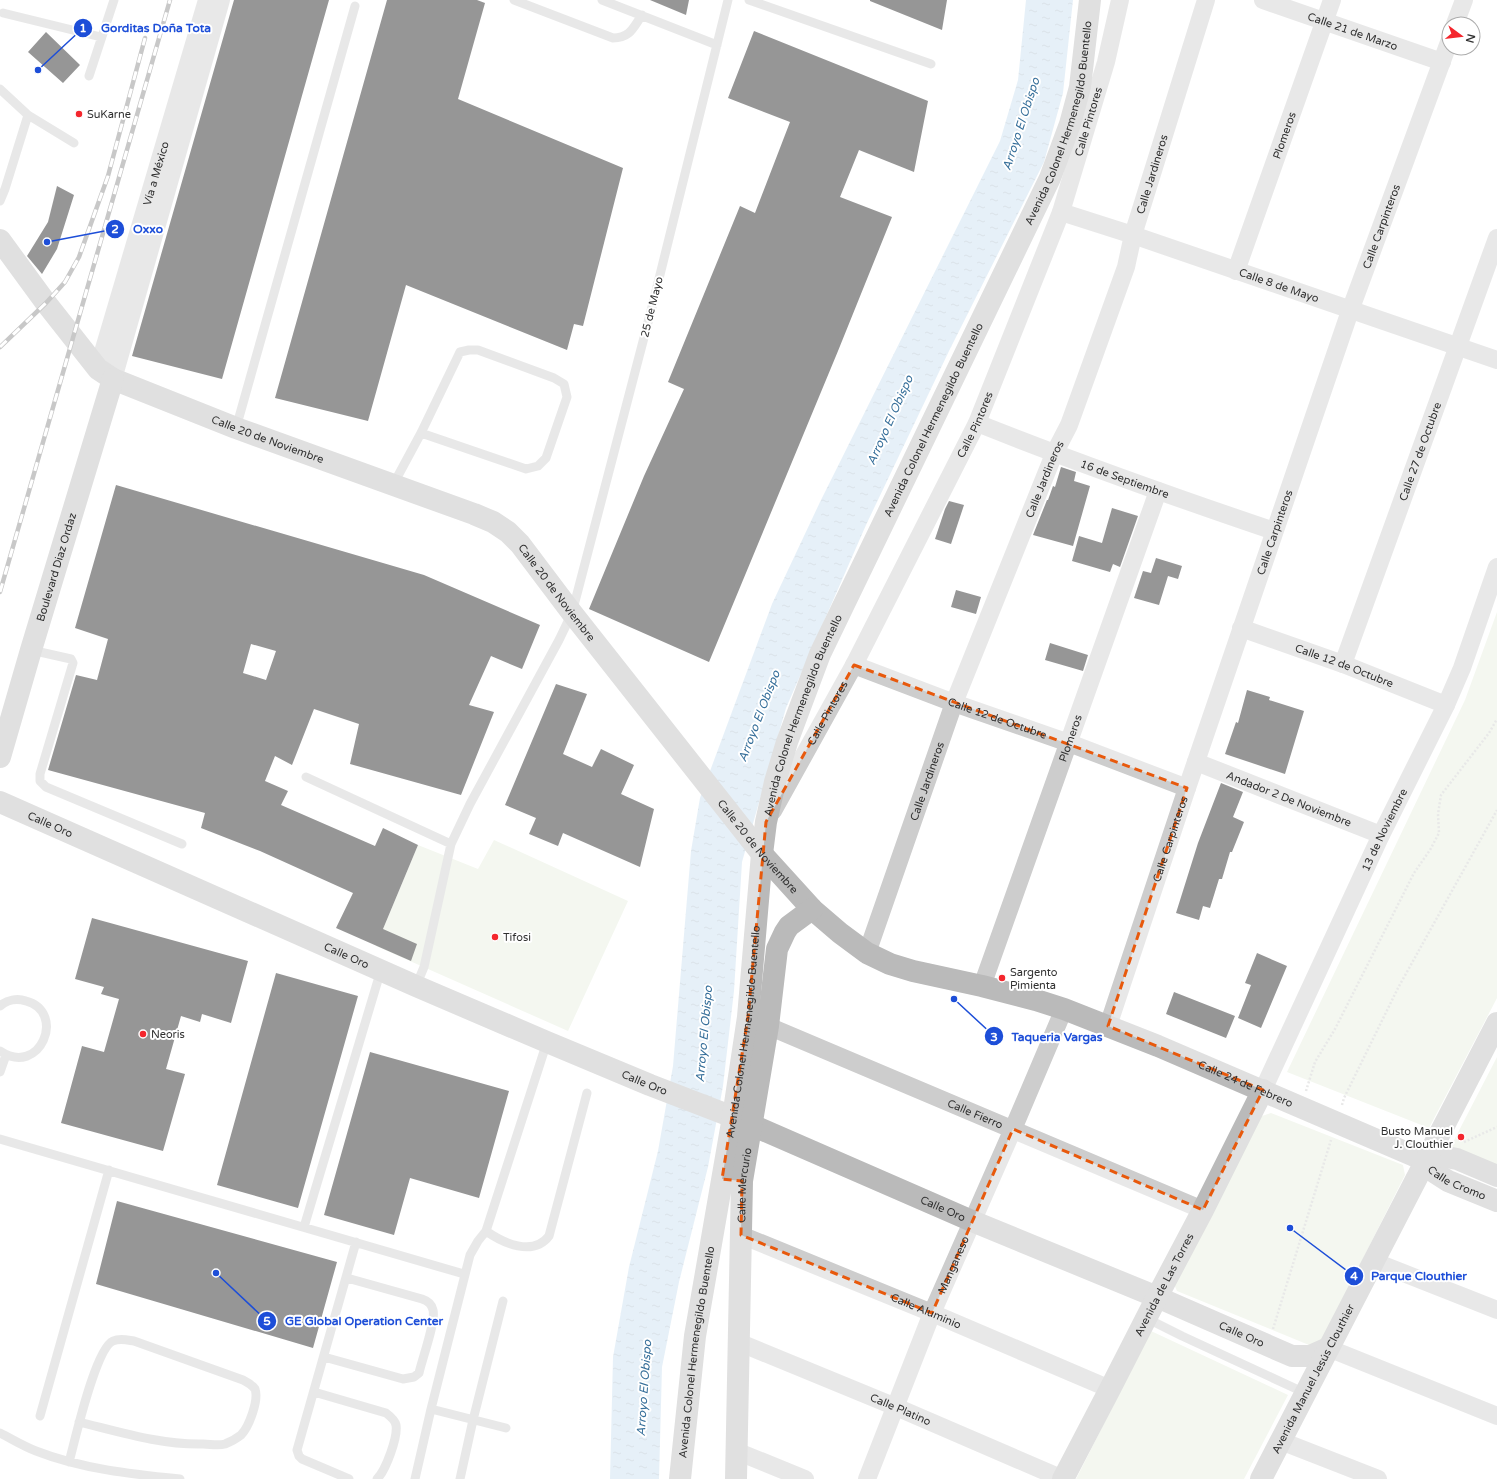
<svg xmlns="http://www.w3.org/2000/svg" width="1497" height="1479" viewBox="0 0 1497 1479" font-family="'Varela Round',sans-serif">
<style>
.park{fill:#e6eedd}
.water{fill:url(#water-ripples)}
.building{fill:#171717;fill-rule:evenodd}
.lines{fill:none;stroke-linecap:round;stroke-linejoin:round}
.path{stroke:#cdcdcd;stroke-width:2.5;stroke-dasharray:2 2;stroke-linecap:butt}
.lane{stroke:#cdcdcd;stroke-width:9}
.street{stroke:#cdcdcd;stroke-width:18}
.secondary{stroke:#bababa;stroke-width:22}
.rail-casing{stroke:#858585;stroke-width:4.5}
.rail{stroke:#fff;stroke-width:3;stroke-dasharray:9;stroke-linecap:butt}
.marked{fill:none;stroke:#e8590c;stroke-width:3;stroke-dasharray:8 5;stroke-linejoin:round}
.poi-dot{fill:#f4262d;stroke:#fff;stroke-width:1.5}
.labels{text-anchor:middle;dominant-baseline:central;stroke-width:4;stroke-linejoin:round;paint-order:stroke}
.street-label{font-size:11px;fill:#303030;stroke:#fff}
.poi-label{font-size:11px;fill:#303030;stroke:#fff;text-anchor:start}
.water-label{font-size:12px;font-style:italic;fill:#366f9a;stroke:#fff}
.leader{fill:none;stroke:#1d4ed8;stroke-width:1.5}
.callout-dot{fill:#1d4ed8;stroke:#fff;stroke-width:1.5}
.mark-label{font-size:12px;text-anchor:middle;font-weight:bold;fill:#fff}
.callout-label{font-size:12px;text-anchor:middle;font-weight:bold;fill:#1d4ed8;stroke:#fff;stroke-width:4;stroke-linejoin:round;paint-order:stroke}
</style>
<defs>
<pattern id="water-ripples" width="26" height="14" patternUnits="userSpaceOnUse"><rect width="26" height="14" fill="#c8deef"/><path d="M2 4q2-2 4 0t4 0M15 11q2-2 4 0t4 0" fill="none" stroke="#acbfcd"/></pattern>
</defs>
<rect width="100%" height="100%" fill="#fff"/>
<path class="park" d="M1497 612V998L1429 1128 1287 1072 1465 700Z
M494 840 628 901 568 1031 376 946 418 845 478 869Z
M1497 1057V1167L1450 1148Z
M1271 1113 1403 1165 1405 1175 1321 1342 1309 1345 1177 1291 1173 1282 1259 1117Z
M1151 1331 1288 1395 1244 1479H1076Z"/>
<path class="water" d="M1026 0H1073L1063 93 1044 162 949 351 866 525 786 708 742 862 734 991 723 1086 708 1167 679 1282 662 1367 659 1479H610L613 1357 629 1267 658 1151 673 1066 691 851 700 798 772 604 820 502 1000 141 1018 80Z"/>
<path class="building" d="M234 0H329L222 379 132 356Z
M387 0H477L485 3 458 99 623 168 583 326 574 324 567 350 406 285 368 421 275 398Z
M650 0H689L686 15Z
M870 0H947L942 30 870 1Z
M754 31 928 101 914 172 859 150 840 197 892 217 838 351 709 662 589 609 644 476 684 389 668 382 740 206 755 213 790 122 728 98Z
M46 32 80 65 63 83 28 52Z
M57 186 74 195 57 249 42 274 27 256 48 222Z
M1061 467 1076 472 1074 481 1090 486 1073 546 1033 535 1047 500H1048L1053 486 1055 487Z
M116 485 424 575 540 625 522 669 491 656 469 705 494 712 461 795 350 764 359 724 314 709 292 765 275 756 265 781 288 791 281 805 375 846 383 828 418 845 383 929 417 944 411 961 336 928 353 893 260 851 201 828 205 813 48 770 76 675 97 680 108 639 75 628ZM251 644 276 651 266 680 243 673Z
M949 501 964 505 951 544 935 539 945 509Z
M1112 508 1138 516 1120 567 1113 564 1110 572 1072 561 1079 536 1102 543Z
M1156 558 1182 566 1178 579 1168 576 1159 605 1134 598 1143 571 1151 573Z
M956 590 981 597 976 614 951 607Z
M1050 643 1088 655 1083 671 1045 660Z
M556 684 587 694 563 754 592 767 601 749 634 765 621 794 654 809 640 867 563 833 558 846 529 834 536 818 505 805Z
M1247 690 1270 697 1269 700 1304 711 1285 774 1225 754 1236 722 1238 723Z
M1221 783 1243 792 1233 817 1244 822 1232 852H1230L1222 879H1219L1210 908 1203 906 1199 920 1176 913 1198 843Z
M92 918 248 961 231 1023 202 1014 200 1022 181 1016 166 1069 185 1074 163 1151 61 1123 82 1046 104 1052 119 999 101 994 104 987 75 979Z
M1257 953 1287 966 1261 1028 1238 1018 1251 985 1245 983Z
M276 973 358 996 298 1208 217 1185Z
M1174 992 1235 1016 1226 1038 1166 1014Z
M370 1052 509 1091 479 1198 410 1178 394 1235 324 1215Z
M117 1201 337 1262 313 1348 96 1284Z"/>
<g class="lines">
<path class="path" d="M1306 1091 1315 1062 1335 1029 1414 873 1430 850 1439 833 1438 814 1441 795 1489 733 1497 719
M1342 1105 1344 1098 1398 988 1497 810
M1464 1142 1497 1127
M1273 1329 1331 1140"/>
<path class="lane" d="M514 0 613 38C630 38 633 28 642 15
M602 0 717 45
M749 0 931 64
M3 13 101 37
M89 76 114 0
M0 89 28 115 5 189 0 201
M28 115 74 143
M236 428 355 6
M393 485 421 433 460 352 469 350H478L554 378 564 384 567 397 546 458 538 466 526 469 421 433
M31 650 71 659 73 663 40 774V781L46 787 182 844
M306 777 451 844 470 804 559 640 572 613 652 307 728 0
M416 986 424 967 451 844
M0 1006C7 1000 17 998 26 1001 67 1012 40 1078 0 1051
M0 1072 6 1055
M0 1139 464 1274
M304 1227 381 970
M486 1231C503 1243 533 1257 549 1236L587 1093
M1146 1318 1182 1336 1303 1392
M324 1357 403 1379 414 1377 419 1373C422 1359 436 1322 433 1310 432 1304 428 1301 422 1299L347 1278
M314 1392 386 1413C390 1416 395 1420 396 1425 398 1437 386 1470 377 1479
M431 1409 506 1428
M40 1416 109 1170
M0 1433C12 1439 23 1446 36 1451 82 1469 131 1474 180 1479
M69 1462C75 1441 95 1349 113 1341 120 1338 127 1340 134 1341L243 1380C247 1382 252 1385 255 1389 259 1400 249 1427 241 1435 236 1439 230 1442 225 1444 218 1446 210 1444 203 1444 161 1445 120 1432 79 1422
M349 1479 302 1459 299 1456 297 1450 356 1242
M415 1479 431 1409 470 1255 478 1241 486 1231 547 1042
M460 1479 473 1420 503 1301"/>
<g class="street">
<path id="s1" d="M1263 0 1442 62"/>
<path d="M1455 24 1464 0"/>
<path id="s2" d="M1061 212 1133 235 1497 360"/>
<path id="s3" d="M1236 271 1332 0"/>
<path id="s4" d="M98 369 207 0"/>
<path d="M113 379 221 0"/>
<path id="s5" d="M977 423C1075 462 1174 497 1274 531"/>
<path id="s6" d="M1241 628 1343 664 1446 705"/>
<path id="s7" d="M1343 664 1497 238"/>
<path id="s8" d="M854 665 954 703 1069 743 1187 788"/>
<path id="s9" d="M1196 762 1381 835"/>
<path id="s10" d="M773 811 854 665 977 423 1061 212 1106 62 1120 0"/>
<path id="s11" d="M867 953 954 703 1054 454 1069 425 1126 267 1133 235 1206 0"/>
<path id="s12" d="M982 986 1158 491"/>
<path id="s13" d="M756 1021 1203 1210"/>
<path id="s14" d="M1108 1026 1187 788 1350 311 1449 42"/>
<path id="s15" d="M1263 1090 1381 835 1446 705 1462 668 1497 567"/>
<path id="s16" d="M741 1235 932 1313 1110 1389"/>
<path d="M1373 1261 1497 1310"/>
<path id="s17" d="M738 1342 896 1407 1063 1479"/>
<path d="M1328 1348 1497 1416"/>
<path d="M1281 1441 1378 1479"/>
<path d="M736 1451 805 1479"/>
<path id="s18" d="M867 1479 932 1313 1013 1129 1064 1009"/>
</g>
<g class="secondary">
<path id="s19" d="M0 240 46 303 98 369 113 379 236 428 474 514 493 522 508 532 520 544 572 613 762 854 812 909 840 933 867 953 890 964 913 971 982 986 1036 1000 1064 1009 1158 1046 1426 1161"/>
<path id="s20" d="M0 757 31 650 113 379"/>
<path id="s21" d="M0 802 416 986 547 1042 650 1085 733 1117 972 1221 1157 1297 1292 1356H1310L1328 1348"/>
<path id="s22" d="M1426 1161 1434 1172 1448 1181 1497 1201"/>
<path d="M1426 1161 1441 1156 1457 1159 1497 1176"/>
<path id="s23" d="M680 1479 695 1336 733 1117 748 1017 762 854 766 822 775 782 787 742 820 654 1050 178 1070 124 1080 87 1090 0"/>
<path id="s24" d="M736 1479 742 1181 768 1026 777 949 785 932 789 926 812 909"/>
<path id="s25" d="M1063 1479 1110 1389 1157 1297 1203 1210 1263 1090"/>
<path id="s26" d="M1261 1479 1497 1023"/>
</g>
<g class="rail-casing">
<path id="rail" d="M0 347 46 303 65 282 79 257 108 176 145 38
M0 592 170 0"/>
</g>
<use href="#rail" class="rail"/>
</g>
<path d="M0 0H1497V1479H0ZM854 665 1187 788 1108 1026 1263 1090 1203 1210 1013 1129 932 1313 741 1235 742 1181 722 1179 748 1017 766 822Z" fill="#fff" fill-opacity=".55" fill-rule="evenodd"/>
<path class="marked" d="M854 665 1187 788 1108 1026 1263 1090 1203 1210 1013 1129 932 1313 741 1235 742 1181 722 1179 748 1017 766 822Z"/>
<g class="poi-dot">
<circle cx="79" cy="114" r="4"/>
<circle cx="495" cy="937" r="4"/>
<circle cx="1002" cy="978" r="4"/>
<circle cx="143" cy="1034" r="4"/>
<circle cx="1461" cy="1137" r="4"/>
</g>
<g class="labels">
<g class="street-label">
<text stroke="none"><textPath href="#s1" startOffset="95">Calle 21 de Marzo</textPath></text>
<text stroke="none"><textPath href="#s10" startOffset="760">Calle Pintores</textPath></text>
<text stroke="none"><textPath href="#s23" startOffset="1424">Avenida Colonel Hermenegildo Buentello</textPath></text>
<text stroke="none"><textPath href="#s3" startOffset="144">Plomeros</textPath></text>
<text stroke="none"><textPath href="#s4" startOffset="204">Vía a México</textPath></text>
<text stroke="none"><textPath href="#s11" startOffset="830">Calle Jardineros</textPath></text>
<text stroke="none"><textPath href="#s14" startOffset="845">Calle Carpinteros</textPath></text>
<text stroke="none"><textPath href="#s2" startOffset="230">Calle 8 de Mayo</textPath></text>
<text transform="translate(652 307) rotate(-76)">25 de Mayo</text>
<text stroke="none"><textPath href="#s23" startOffset="1100">Avenida Colonel Hermenegildo Buentello</textPath></text>
<text stroke="none"><textPath href="#s10" startOffset="436">Calle Pintores</textPath></text>
<text stroke="none"><textPath href="#s19" startOffset="346">Calle 20 de Noviembre</textPath></text>
<text stroke="none"><textPath href="#s7" startOffset="226">Calle 27 de Octubre</textPath></text>
<text stroke="none"><textPath href="#s11" startOffset="506">Calle Jardineros</textPath></text>
<text stroke="none"><textPath href="#s5" startOffset="158">16 de Septiembre</textPath></text>
<text stroke="none"><textPath href="#s14" startOffset="521">Calle Carpinteros</textPath></text>
<text stroke="none"><textPath href="#s20" startOffset="198">Boulevard Diaz Ordaz</textPath></text>
<text stroke="none"><textPath href="#s19" startOffset="682">Calle 20 de Noviembre</textPath></text>
<text stroke="none"><textPath href="#s6" startOffset="110">Calle 12 de Octubre</textPath></text>
<text stroke="none"><textPath href="#s10" startOffset="112">Calle Pintores</textPath></text>
<text stroke="none"><textPath href="#s23" startOffset="776">Avenida Colonel Hermenegildo Buentello</textPath></text>
<text stroke="none"><textPath href="#s8" startOffset="153">Calle 12 de Octubre</textPath></text>
<text stroke="none"><textPath href="#s12" startOffset="263">Plomeros</textPath></text>
<text stroke="none"><textPath href="#s11" startOffset="182">Calle Jardineros</textPath></text>
<text stroke="none"><textPath href="#s9" startOffset="100">Andador 2 De Noviembre</textPath></text>
<text stroke="none"><textPath href="#s21" startOffset="55">Calle Oro</textPath></text>
<text stroke="none"><textPath href="#s15" startOffset="287">13 de Noviembre</textPath></text>
<text stroke="none"><textPath href="#s14" startOffset="197">Calle Carpinteros</textPath></text>
<text stroke="none"><textPath href="#s19" startOffset="1006">Calle 20 de Noviembre</textPath></text>
<text stroke="none"><textPath href="#s21" startOffset="379">Calle Oro</textPath></text>
<text stroke="none"><textPath href="#s23" startOffset="452">Avenida Colonel Hermenegildo Buentello</textPath></text>
<text stroke="none"><textPath href="#s21" startOffset="703">Calle Oro</textPath></text>
<text stroke="none"><textPath href="#s19" startOffset="1561">Calle 24 de Febrero</textPath></text>
<text stroke="none"><textPath href="#s13" startOffset="238">Calle Fierro</textPath></text>
<text stroke="none"><textPath href="#s22" startOffset="39">Calle Cromo</textPath></text>
<text stroke="none"><textPath href="#s24" startOffset="294">Calle Mercurio</textPath></text>
<text stroke="none"><textPath href="#s21" startOffset="1027">Calle Oro</textPath></text>
<text stroke="none"><textPath href="#s18" startOffset="231">Manganeso</textPath></text>
<text stroke="none"><textPath href="#s25" startOffset="219">Avenida de Las Torres</textPath></text>
<text stroke="none"><textPath href="#s16" startOffset="200">Calle Aluminio</textPath></text>
<text stroke="none"><textPath href="#s21" startOffset="1351">Calle Oro</textPath></text>
<text stroke="none"><textPath href="#s23" startOffset="128">Avenida Colonel Hermenegildo Buentello</textPath></text>
<text stroke="none"><textPath href="#s26" startOffset="113">Avenida Manuel Jesús Clouthier</textPath></text>
<text stroke="none"><textPath href="#s17" startOffset="176">Calle Platino</textPath></text>
</g>
<g class="poi-label">
<text x="87" y="114">SuKarne</text>
<text x="503" y="937">Tifosi</text>
<text x="1010" y="972">Sargento<tspan x="1010" dy="13">Pimienta</tspan></text>
<text x="151" y="1034">Neoris</text>
<text x="1453" y="1131" text-anchor="end">Busto Manuel<tspan x="1453" dy="13">J. Clouthier</tspan></text>
</g>
<g class="water-label">
<text transform="translate(1021 124) rotate(-72)">Arroyo El Obispo</text>
<text transform="translate(890 420) rotate(-66)">Arroyo El Obispo</text>
<text transform="translate(759 716) rotate(-69)">Arroyo El Obispo</text>
<text transform="translate(704 1034) rotate(-85)">Arroyo El Obispo</text>
<text transform="translate(644 1388) rotate(-86)">Arroyo El Obispo</text>
</g>
</g>
<path class="leader" d="M38 70L83 28M47 242L115 229M954 999L994 1036M1290 1228L1354 1276M216 1273L267 1321"/>
<g class="callout-dot">
<circle cx="38" cy="70" r="4"/>
<circle cx="47" cy="242" r="4"/>
<circle cx="954" cy="999" r="4"/>
<circle cx="1290" cy="1228" r="4"/>
<circle cx="216" cy="1273" r="4"/>
<circle cx="83" cy="28" r="10"/>
<circle cx="115" cy="229" r="10"/>
<circle cx="994" cy="1036" r="10"/>
<circle cx="1354" cy="1276" r="10"/>
<circle cx="267" cy="1321" r="10"/>
</g>
<g class="mark-label">
<text x="83" y="32">1</text>
<text x="115" y="233">2</text>
<text x="994" y="1041">3</text>
<text x="1354" y="1280">4</text>
<text x="267" y="1325">5</text>
</g>
<g class="callout-label">
<text x="156" y="32">Gorditas Doña Tota</text>
<text x="148" y="233">Oxxo</text>
<text x="1057" y="1041">Taqueria Vargas</text>
<text x="1419" y="1280">Parque Clouthier</text>
<text x="364" y="1325">GE Global Operation Center</text>
</g>
<g transform="translate(1461 36) rotate(105)"><circle r="19" fill="#ffffff" stroke="#acacac"/>
<path d="M0-3L7 15L0 10L-7 15Z" fill="#f4262d"/>
<text y="-6" font-size="11" font-weight="bold" text-anchor="middle" fill="#303030">N</text>
</g>
</svg>
